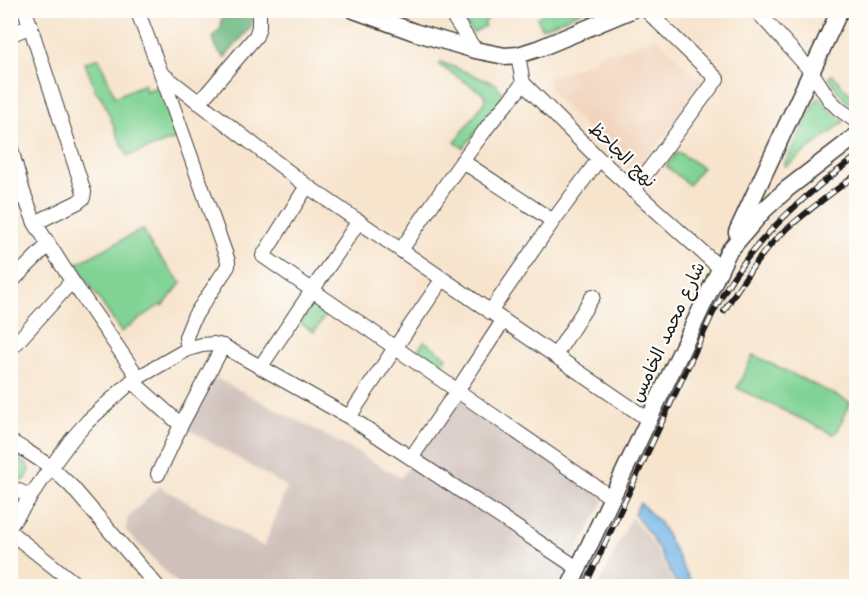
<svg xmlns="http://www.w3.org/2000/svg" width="867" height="597" viewBox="0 0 867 597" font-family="'Comic Neue','Playpen Sans Arabic',sans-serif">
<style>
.built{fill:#f2d4be}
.industrial{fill:#cfc0ba}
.green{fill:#80d394;stroke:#4e7858;stroke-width:1.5}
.forest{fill:#68b57e;stroke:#42684d;stroke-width:1.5}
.water{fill:#71b5e7;stroke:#466882;stroke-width:1.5}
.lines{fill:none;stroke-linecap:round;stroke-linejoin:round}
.minor-casing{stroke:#3d3a37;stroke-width:16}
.major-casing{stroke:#3d3a37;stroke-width:19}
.minor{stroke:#fff;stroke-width:14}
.major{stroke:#fff;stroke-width:16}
.rail-casing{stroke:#1c1c1c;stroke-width:6}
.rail{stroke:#fdfcf7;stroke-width:4;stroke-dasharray:11;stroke-linecap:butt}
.labels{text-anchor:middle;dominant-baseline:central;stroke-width:4.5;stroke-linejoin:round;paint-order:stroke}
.street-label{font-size:18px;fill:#1c1c1c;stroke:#fdfcf7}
</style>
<rect width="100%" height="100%" fill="#fdfcf7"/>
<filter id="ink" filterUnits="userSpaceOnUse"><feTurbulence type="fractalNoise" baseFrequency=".0167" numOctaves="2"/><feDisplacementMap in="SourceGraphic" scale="12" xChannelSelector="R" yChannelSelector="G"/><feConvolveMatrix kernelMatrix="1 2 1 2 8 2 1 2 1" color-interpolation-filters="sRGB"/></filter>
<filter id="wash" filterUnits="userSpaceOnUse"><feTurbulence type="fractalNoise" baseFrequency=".008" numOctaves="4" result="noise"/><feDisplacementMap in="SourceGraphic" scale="24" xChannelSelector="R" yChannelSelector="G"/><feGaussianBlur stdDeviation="1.35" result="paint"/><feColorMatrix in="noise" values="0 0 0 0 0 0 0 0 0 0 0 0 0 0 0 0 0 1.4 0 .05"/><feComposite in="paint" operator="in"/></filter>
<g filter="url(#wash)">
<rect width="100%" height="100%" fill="#f7e4cd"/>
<path class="built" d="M655 37 705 84 634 173 623 166 560 101 552 92 547 79 597 60 596 56 611 50 613 53Z"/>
<path class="industrial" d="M214 377 344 445 401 478 457 395 605 499 558 586H180L126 531 127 519 159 486 264 547 287 487 186 428Z
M631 517 649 538 676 586H599Z"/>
<path class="green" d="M457 11H488L491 16 484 23 485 26 473 33Z
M546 11V10L583 11 542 28 537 18Z
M99 58 115 97 144 84 146 91 158 87 178 138 128 156 120 141 102 98 96 92 85 63Z
M441 62 496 84 505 96 463 148 455 142 485 101 484 94 439 65Z
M833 75 843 87 856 99V107C844 102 836 89 829 77Z
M820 98 834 114 844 122 787 166 784 165 817 99Z
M678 152 702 167 689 185 666 166Z
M143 229 151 246 181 283 163 306 160 305 121 332 76 264Z
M314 301 329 310 314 332 300 323Z
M424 341 447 357 437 372 414 356Z
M753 355 850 402 838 430 833 434 737 388Z
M18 459 28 465 30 471 26 479 17 482 11 478V471Z"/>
<path class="forest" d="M254 11 251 27 224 58C218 50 214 46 213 36 223 27 221 32 221 19Z"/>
<path class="water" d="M640 503 660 523 693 586H678L651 536 634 514Z"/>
</g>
<g filter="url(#ink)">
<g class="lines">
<g class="minor-casing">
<path id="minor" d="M25 10 84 192 83 198 78 202 35 223
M137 10 161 73 228 261V266L194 317 186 337 188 349
M449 10 475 50
M756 10 811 71 829 99 839 109 856 121
M10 35 31 26
M518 55 523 83 599 159 720 268
M161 73 307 186 649 420
M199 103 256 36 259 27V10
M10 145 23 192 35 223 72 281 138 377
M462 161 553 221
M307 186 263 256 612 498
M633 191 717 79 646 10
M10 203 23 192
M401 250C428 211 454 171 483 133 495 115 511 101 523 83
M10 283 48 245
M490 312 553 221 599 159
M10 350 72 281
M555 356 593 296
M261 366 359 221
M132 381 181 425
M349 417 395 348 442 280
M10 441 25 450 51 467 72 487 157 586
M411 458 457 391 503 321
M158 474 181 425 223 346
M10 487 30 496
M10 526 51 467 72 439 88 421 132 381 188 349 202 345 214 344 223 346 349 417 579 569
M10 532 78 586"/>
</g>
<g class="major-casing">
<path id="major" d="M354 10 414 32 475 50 505 56 518 55 540 48 631 10
M737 232 840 10
M570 586 728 252 764 210 787 189 856 136"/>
</g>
<use href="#minor" class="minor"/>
<use href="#major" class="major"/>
<g class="rail-casing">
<path id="rail" d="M724 311C739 286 756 260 776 239 801 215 829 195 856 175
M585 586 713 313C720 300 727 285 736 273 770 225 810 191 856 157"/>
</g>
<use href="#rail" class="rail"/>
</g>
</g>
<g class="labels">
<g class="street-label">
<text transform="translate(622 155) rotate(44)">نهج الجاحظ</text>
<text transform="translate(668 332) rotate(-65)">شارع محمد الخامس</text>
</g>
</g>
<rect width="867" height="597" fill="none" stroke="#fdfcf7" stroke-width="36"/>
</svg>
